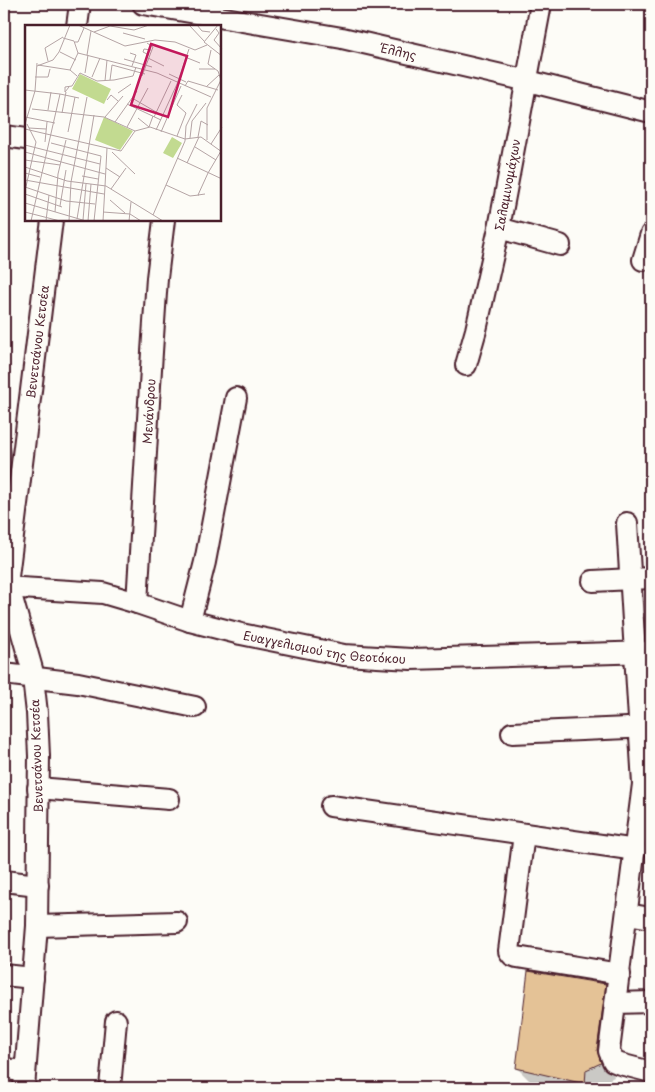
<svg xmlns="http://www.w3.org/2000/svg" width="655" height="1092" viewBox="0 0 655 1092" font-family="'Playpen Sans',sans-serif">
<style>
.shadow{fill:#0003}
.building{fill:#e4c296;stroke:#4a1f2b}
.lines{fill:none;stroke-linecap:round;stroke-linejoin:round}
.minor-casing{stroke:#4a1f2b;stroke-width:24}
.minor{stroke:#fdfcf7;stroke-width:20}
.labels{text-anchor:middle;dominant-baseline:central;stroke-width:4;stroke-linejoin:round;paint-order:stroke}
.street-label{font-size:12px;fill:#4a1f2b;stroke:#fdfcf7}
.inset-road{fill:none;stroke:#b5a4a5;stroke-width:1}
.view{fill:#c2185b;fill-opacity:0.15;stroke:#c2185b;stroke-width:2.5}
.inset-edge{fill:none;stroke:#4a1f2b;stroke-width:2.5}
</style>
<rect width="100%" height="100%" fill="#fdfcf7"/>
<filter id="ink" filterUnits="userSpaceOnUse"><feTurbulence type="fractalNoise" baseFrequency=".02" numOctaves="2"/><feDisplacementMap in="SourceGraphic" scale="10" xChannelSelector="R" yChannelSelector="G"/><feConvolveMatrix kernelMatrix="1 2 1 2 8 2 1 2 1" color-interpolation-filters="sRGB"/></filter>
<g filter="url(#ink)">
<path class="shadow" d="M605 985 619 999 610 1064 614 1077 600 1084 599 1088H560L531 1082 517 1068Z"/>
<path class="building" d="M528 971 606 984 597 1050 601 1063 586 1070 585 1084 516 1068Z"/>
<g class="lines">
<g class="minor-casing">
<g id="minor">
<path id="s1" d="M143 4 342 38 528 81 651 112"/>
<path d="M77 26 80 4"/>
<path d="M4 136 26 139"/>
<path d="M499 228 560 245"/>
<path d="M643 260 651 234"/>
<path id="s2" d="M466 365 476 330 499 228 541 4"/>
<path d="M627 523 643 784 609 1051 613 1061 620 1064 651 1072"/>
<path d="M593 581 651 578"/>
<path id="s3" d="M4 587 103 593 137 603 190 621 241 634 344 655 411 659 651 652"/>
<path id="s4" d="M137 603 152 352 157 278 164 220"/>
<path d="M190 621 205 562 236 398"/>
<path d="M4 674 78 683 195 707"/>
<path d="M512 733 651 727"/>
<path d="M38 788 169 799"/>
<path d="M331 806 636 850"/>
<path d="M524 834 509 951 512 955 517 957 620 974"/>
<path d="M4 881 38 885"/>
<path d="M627 914 651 918"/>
<path d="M37 926 177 922"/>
<path d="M4 975 33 978"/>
<path d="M616 1003 651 1002"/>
<path d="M4 1069 25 1071"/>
<path id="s5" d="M24 1088 37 926 39 756 37 713 32 669 12 598 8 577 52 220"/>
<path d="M110 1088 116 1021"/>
</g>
</g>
<use href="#minor" class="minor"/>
</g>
</g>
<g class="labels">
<g class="street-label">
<text stroke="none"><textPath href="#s1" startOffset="260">Έλλης</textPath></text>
<text stroke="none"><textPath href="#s2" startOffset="185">Σαλαμινομάχων</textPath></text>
<text stroke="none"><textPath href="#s5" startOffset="752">Βενετσάνου Κετσέα</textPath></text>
<text stroke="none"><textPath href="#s4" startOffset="192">Μενάνδρου</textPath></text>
<text stroke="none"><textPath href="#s3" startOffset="328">Ευαγγελισμού της Θεοτόκου</textPath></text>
<text transform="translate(36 756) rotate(-92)">Βενετσάνου Κετσέα</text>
</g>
</g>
<g transform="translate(25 25)">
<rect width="196" height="196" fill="#fdfcf7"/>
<path d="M55 49 86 64 79 79 47 64ZM79 92 108 106 95 125 70 115ZM147 112 157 118 148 133 138 128Z" fill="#c2da90"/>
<path class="inset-road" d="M53 0 100 21 130 15 150 17 170 25 182 20M164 0 179 16M172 0 177 6 185 7M193 0 179 17 197 31M191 4 194 8 189 15 197 24M69 7 85 1 109 5 124 0M98 8 120 14M38 13 49 16 53 28 132 48 186 72M50 17H53L59 3M35 27 51 35M105 28 111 30 107 41M62 30 66 6M124 30 118 27 119 24 126 25M160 32 175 38M123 33 139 41M99 34 127 42M23 36 20 23 38 12M13 40 45 45 52 51M87 40 120 49M12 41 28 35 34 27 45 0M174 44H190M45 45 53 28M60 48 63 30M144 49 161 57M117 51 128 22 122 18M10 52H23L25 44M67 52 75 33M85 55 87 40M80 56 82 35M160 61 163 56 193 65M44 62 40 67V62L47 61 55 48 72 56 89 55 108 51 111 42M181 62 194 50M0 65 35 69 6 196M10 66 12 38M93 68 106 59M35 69 54 73M107 73 138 91M82 75 86 70 93 76M102 79 136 95M7 84 79 92 110 106M23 85 26 67M37 88 41 67M0 92 30 98M80 92 98 71M129 92 146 56M113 93 124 102 128 91M90 97 112 66M0 99 10 66M2 99 11 117M102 102 123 63M4 103 21 104M0 104 82 123 80 161M131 105 152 59 164 24M110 106 125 102 160 114 176 112 197 127M43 107 50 72M136 107 156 61M152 111 161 88 152 80 157 70M173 112 176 96 183 100M165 113 167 96 181 78M182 115V83L196 55 193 46 183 39 186 25M20 117 22 97M26 118 76 131 69 196M186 119 197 102M0 120 75 139M170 122 191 135M82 123 96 126 110 106M0 127 80 149M87 127 110 149M152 133 197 154M0 135 35 140M162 138 174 112M0 142 42 156 81 161 138 196M81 143 95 152M0 148 15 152M183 148 196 126M57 151 73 154M0 155 79 169M141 160 165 171 174 170M0 162 41 176 70 179M86 164 101 143M0 166 11 117M0 169 37 182M180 169 173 170 183 148M85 175 100 188M0 178 61 196M35 181 41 145M0 187 35 196M30 187 33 149 41 115M78 187 105 189 116 196M128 190 160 116 161 101 172 79M52 194 69 90M58 195 61 159M21 196 24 170M44 196 46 157 62 72M63 196 66 159M78 196 80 161M104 196 106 177"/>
<path class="view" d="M126 19 162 31 143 92 106 80Z"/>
<rect width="196" height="196" class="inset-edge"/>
</g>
<rect width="655" height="1092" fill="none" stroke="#fdfcf7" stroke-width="20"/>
<rect x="10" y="10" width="635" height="1072" fill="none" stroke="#4a1f2b" stroke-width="2" filter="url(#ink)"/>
</svg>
